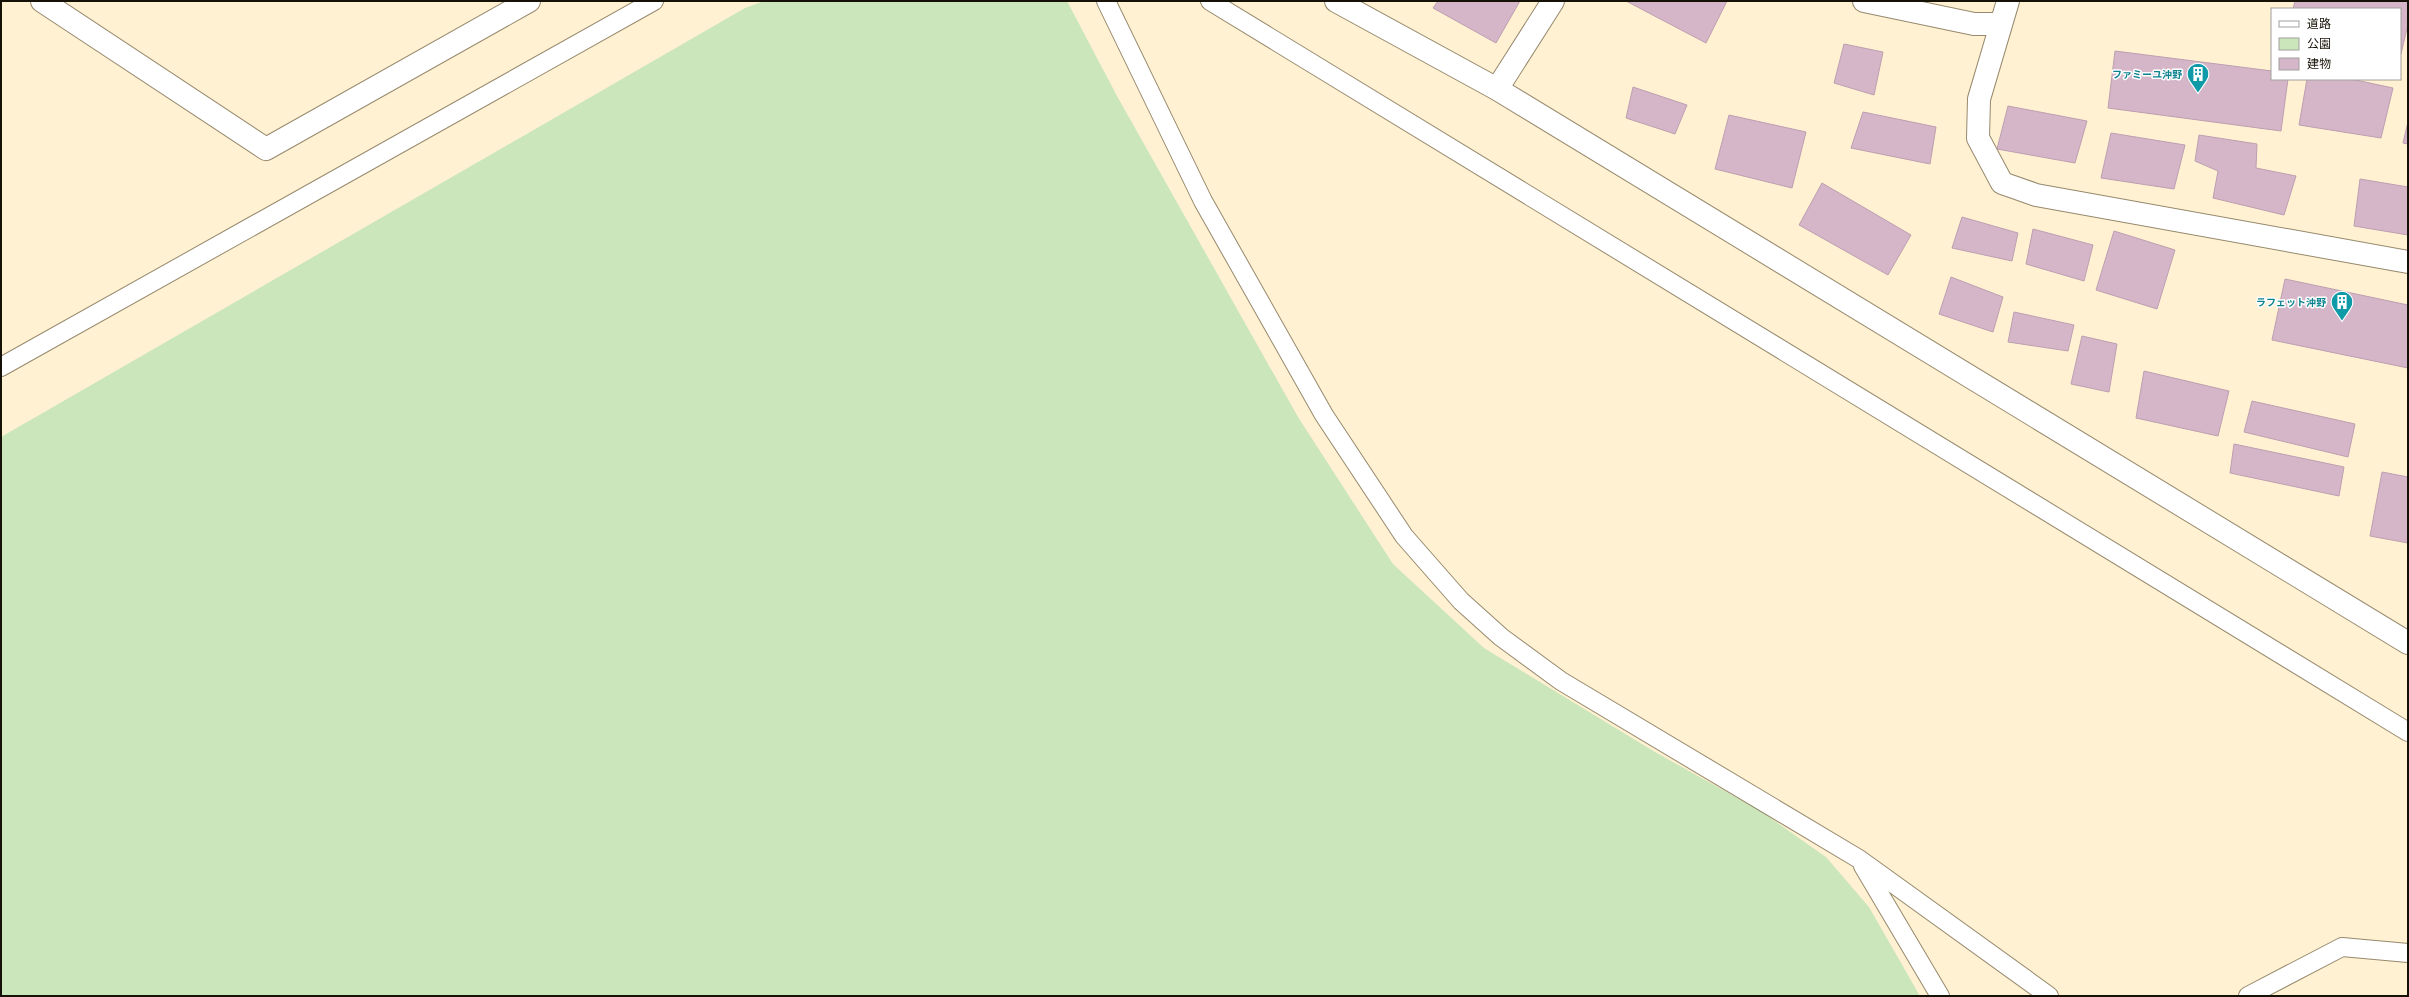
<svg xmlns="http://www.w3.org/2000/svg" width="2409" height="997" viewBox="0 0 2409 997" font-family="'Work Sans','Noto Sans JP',sans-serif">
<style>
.green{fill:#cce6bc}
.building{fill:#d5b6c8;stroke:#bd9fb1}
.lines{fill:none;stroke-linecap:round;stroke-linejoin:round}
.service-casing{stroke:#96896d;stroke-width:20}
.minor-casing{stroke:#96896d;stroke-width:24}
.tertiary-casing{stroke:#96896d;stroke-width:24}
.service{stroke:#fff;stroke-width:18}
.minor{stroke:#fff;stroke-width:22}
.tertiary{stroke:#fff;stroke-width:22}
.labels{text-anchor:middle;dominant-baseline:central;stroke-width:3;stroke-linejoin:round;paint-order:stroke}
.culture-label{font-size:10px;font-weight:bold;fill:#0d838f;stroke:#fff;text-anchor:end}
</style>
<rect width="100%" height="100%" fill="#fff1d2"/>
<path class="green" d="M764 1H1067L1117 96 1298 417 1393 564 1484 648 1655 752 1759 810 1826 857 1869 907 1920 996H1V437L745 8Z"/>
<path class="building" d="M1438 1H1520L1496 43 1433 8Z
M1626 1H1727L1706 43Z
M2295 1H2408V24L2401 54 2400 9H2293Z
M1844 44 1883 52 1874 95 1834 83Z
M2115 51 2272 71V79H2288L2281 131 2108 108Z
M2307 79H2351L2393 88 2381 138 2299 125Z
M1633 87 1687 105 1675 134 1626 118Z
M2008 106 2087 121 2075 163 1997 149Z
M1863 112 1936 127 1930 164 1851 148Z
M1729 115 1806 132 1792 188 1715 169Z
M2408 122V144L2403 143Z
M2111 133 2185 145 2174 189 2101 178Z
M2199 135 2257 144 2256 168 2296 176 2284 215 2213 198 2218 171 2195 161Z
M2360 179 2408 187V235L2354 226Z
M1822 183 1911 235 1888 275 1799 225Z
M1962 217 2018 233 2012 261 1952 248Z
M2033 229 2093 245 2084 281 2026 264Z
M2114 231 2175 250 2157 309 2096 290Z
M1951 277 2003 297 1993 332 1939 314Z
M2285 279 2408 305V368L2272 340Z
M2014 312 2074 325 2068 351 2008 342Z
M2082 336 2117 344 2109 392 2071 384Z
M2144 371 2229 391 2218 436 2136 418Z
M2252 401 2355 424 2348 457 2244 432Z
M2234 444 2344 467 2339 496 2230 473Z
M2382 472 2408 477V543L2370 536Z"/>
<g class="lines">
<g class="service-casing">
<path id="service" d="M1106 1 1203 201 1324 415 1404 536 1461 601 1501 637 1561 681 1859 859 2049 996
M1210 1 2408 732
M1 367 654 1
M1863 866 1940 996
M2248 996 2342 947 2408 953"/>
</g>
<g class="minor-casing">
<path id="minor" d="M42 1 266 149 529 1
M1864 1 1974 24H2001
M2008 1 1979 99 1978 138 2002 183 2036 195 2408 262
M1497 89 1553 1"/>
</g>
<g class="tertiary-casing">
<path id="tertiary" d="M1336 1 1497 89 2408 643"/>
</g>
<use href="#service" class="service"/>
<use href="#minor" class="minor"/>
<use href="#tertiary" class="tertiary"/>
</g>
<defs>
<g id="building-pin" transform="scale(1.15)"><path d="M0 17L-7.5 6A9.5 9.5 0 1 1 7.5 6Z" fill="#0f9aa8" stroke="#fff"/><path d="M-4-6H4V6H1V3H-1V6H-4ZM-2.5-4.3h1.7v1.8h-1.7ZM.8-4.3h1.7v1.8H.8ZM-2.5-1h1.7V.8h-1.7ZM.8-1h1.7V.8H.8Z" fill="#fff"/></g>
</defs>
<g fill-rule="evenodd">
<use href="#building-pin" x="2198" y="74"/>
<use href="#building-pin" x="2342" y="302"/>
</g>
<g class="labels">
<g class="culture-label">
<text x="2182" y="74">ファミーユ沖野</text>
<text x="2326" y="302">ラフェット沖野</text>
</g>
</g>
<rect width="2409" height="997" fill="none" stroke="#161107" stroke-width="4"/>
<rect x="2271" y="8" width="130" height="72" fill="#ffffff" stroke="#a2a09c"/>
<rect x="2279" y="21" width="20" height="6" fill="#ffffff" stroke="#a2a09c"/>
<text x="2307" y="28" font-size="12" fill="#161107">道路</text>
<rect x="2279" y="38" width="20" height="12" fill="#cce6bc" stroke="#a2a09c"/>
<text x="2307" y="48" font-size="12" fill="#161107">公園</text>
<rect x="2279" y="58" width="20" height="12" fill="#d5b6c8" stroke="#a2a09c"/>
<text x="2307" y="68" font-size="12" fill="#161107">建物</text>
</svg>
